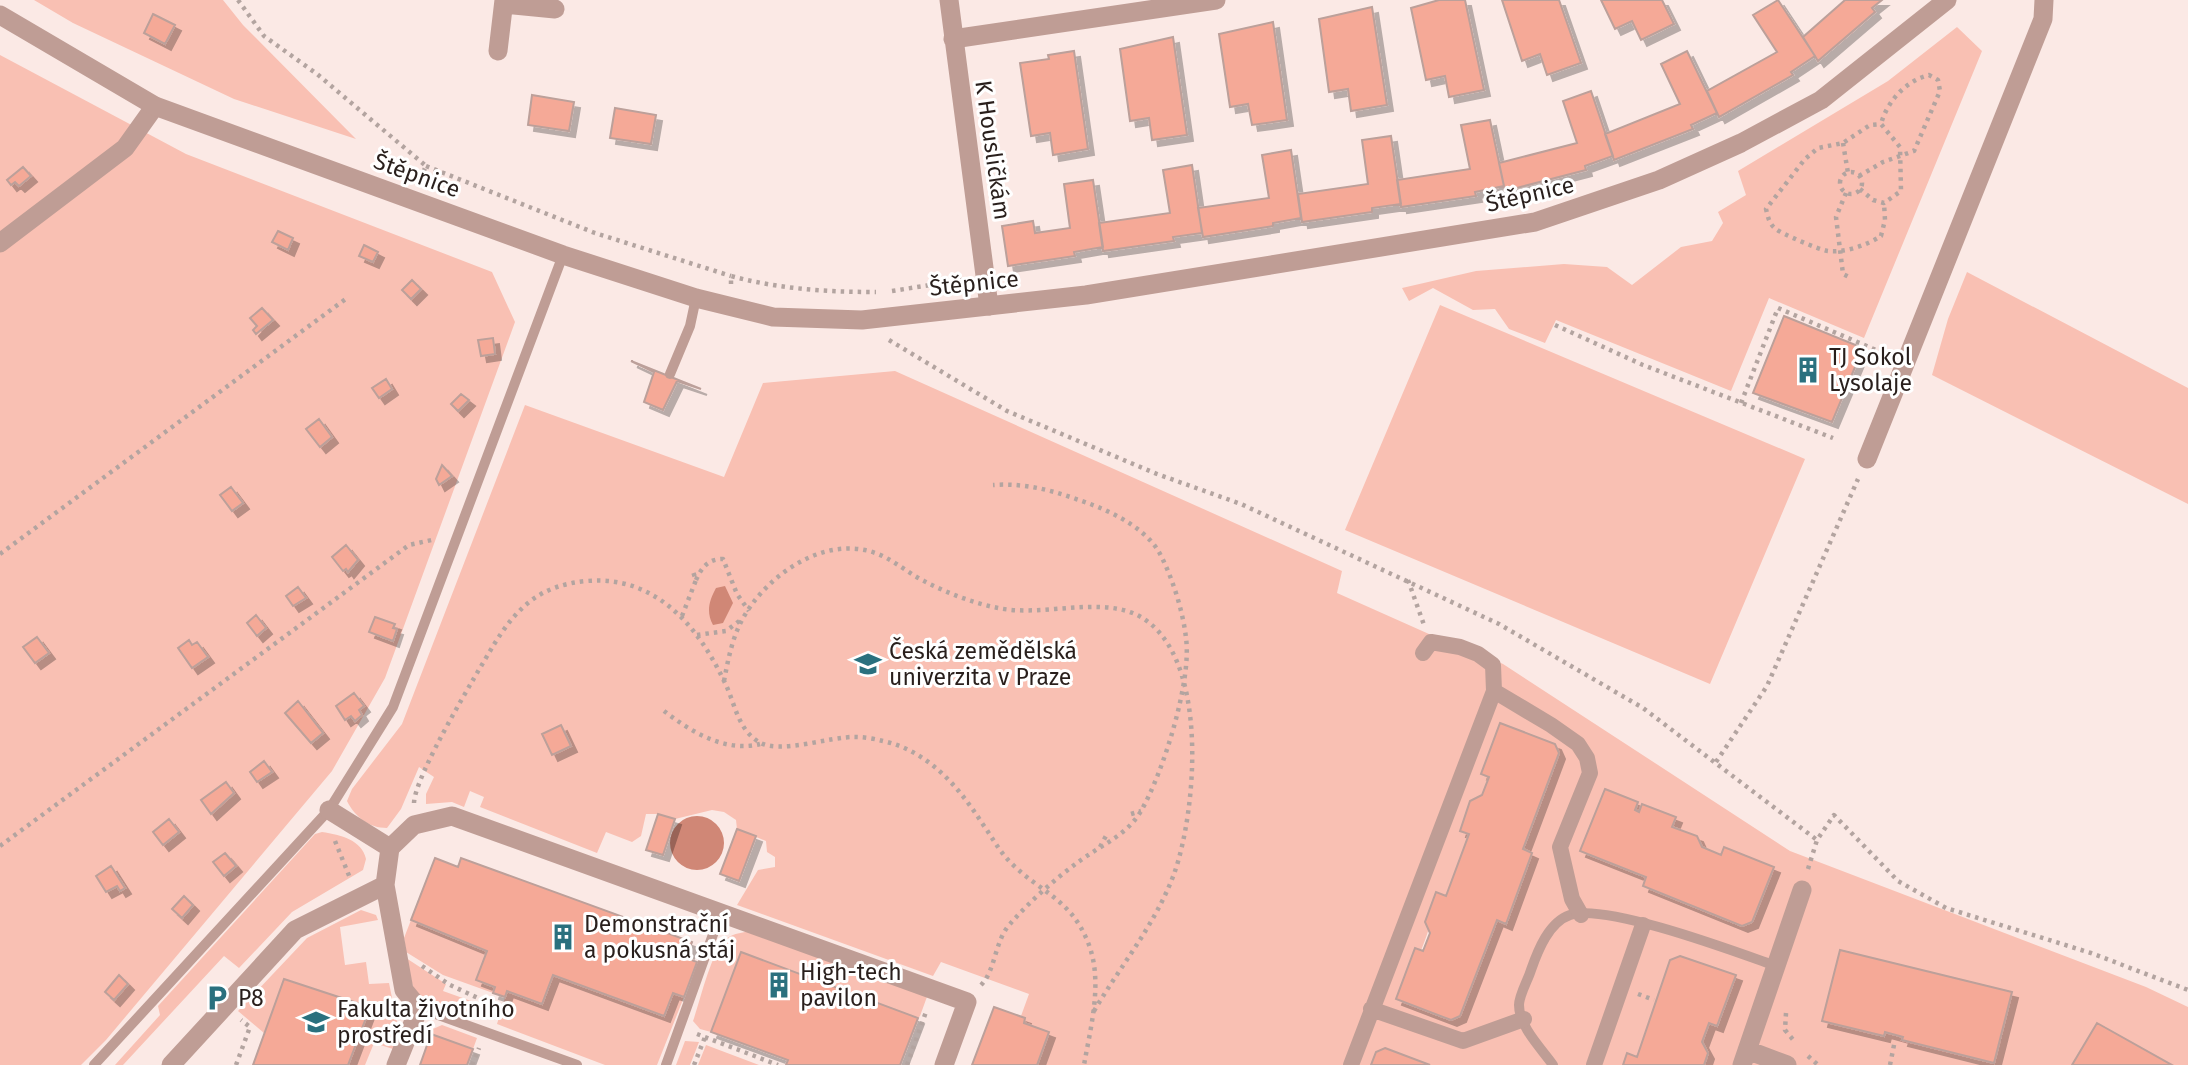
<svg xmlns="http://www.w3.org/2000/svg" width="2188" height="1065" viewBox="0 0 2188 1065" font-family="'Fira Sans',sans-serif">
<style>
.green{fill:#f9c0b3;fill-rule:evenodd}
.water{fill:#d08776}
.building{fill:#f5a997;stroke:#bca09a;stroke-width:2;filter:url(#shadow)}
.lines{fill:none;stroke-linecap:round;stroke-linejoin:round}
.path{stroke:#b3a4a0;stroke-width:4.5;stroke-dasharray:3.5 5;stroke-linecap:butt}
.service{stroke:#bf9d95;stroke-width:10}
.pedestrian{stroke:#bf9d95;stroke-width:16}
.minor{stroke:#bf9d95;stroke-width:19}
.tertiary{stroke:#bf9d95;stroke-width:19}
.labels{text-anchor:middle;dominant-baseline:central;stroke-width:6;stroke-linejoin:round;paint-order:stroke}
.street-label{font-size:23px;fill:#291f1c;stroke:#fff}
.poi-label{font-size:23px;fill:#291f1c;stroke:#fff;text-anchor:start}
</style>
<defs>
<filter id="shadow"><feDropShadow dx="6" dy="6" stdDeviation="0" flood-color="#0004"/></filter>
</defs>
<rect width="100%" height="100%" fill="#fbe9e5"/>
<path class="green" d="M34 0H223L243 25 356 139 234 99 73 23Z
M1957 27 1982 51 1864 338 1769 298 1731 391 1556 320 1545 343 1509 329 1495 309 1473 310 1433 288 1409 301 1402 288 1476 271 1564 264 1607 267 1632 285 1681 247 1712 241 1723 223 1718 212 1746 195 1738 171 1888 81Z
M0 55 186 154 492 272 515 322 385 678 332 771 106 1040 81 1065H0Z
M1967 272 2188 388V504L1932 375 1948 319Z
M1440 305 1805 459 1710 684 1345 530Z
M895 371 1342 571 1337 593 1429 634 1446 637 1503 664 1790 851 2146 987 2188 1007V1065H2172L2097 1024 2072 1065H1704L1708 1053 1702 1042 1709 1023 1718 1026 1735 976 1680 956 1670 960 1637 1057 1627 1053 1623 1065H1037L1049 1033 1024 1023 1025 1018 1021 1016 1029 994 941 962 933 976 737 905 758 870 775 867V857L767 852 766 841 737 829 736 820 724 812 712 810 675 819 658 814H646L641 836 632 842 606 832 597 853 480 807 484 797 470 791 464 807 452 802 426 804V794L434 777 419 767 401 809 387 828C369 828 355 817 347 801L352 789 402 724 525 405 724 477 763 383ZM1500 724 1555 744 1559 754 1523 849 1532 853 1506 923 1497 920 1460 1016 1451 1020 1396 999C1419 958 1429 939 1437 892L1446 896 1469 834 1460 830 1470 801 1482 795 1489 777 1481 774ZM561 725 571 746 553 755 542 734ZM1605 789 1638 802 1635 810 1639 812 1643 804 1675 817 1672 826 1697 836 1702 847 1721 855 1724 847 1773 867 1752 922 1742 926 1643 886 1646 877ZM1840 950 2011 992 1994 1062 1903 1040V1037L1885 1032 1884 1036 1822 1021Z
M322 832C341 835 362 840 366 859L363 870 292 912 239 968 224 956 123 1065H115L160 1015 158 1006 315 834Z
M361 910 376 915 378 920 340 927 345 965 366 962 369 984 389 983 400 1037 393 1049 374 1043 365 1065H348L368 1010 360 1004 285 979 264 1033 238 1011 307 938Z
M411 920 487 951 476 980 495 987 493 993 443 975 406 952 404 938Z
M753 931 928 994 920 1016 918 1018 741 952 711 1032 700 1029 693 1021C700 1002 711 951 726 939 734 933 744 932 753 931Z
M406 958 446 984 443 991 485 1006 484 1016 480 1020 422 998 413 987Z
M553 975 664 1016 673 993 684 997 657 1065H605L497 1024 507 991 542 1004Z
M442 1025 477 1038 473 1049 426 1032Z
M685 1041 699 1042 690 1065H676Z
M706 1045 759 1065H698Z"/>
<path class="water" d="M725 586 733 603 723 623 713 625C706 612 709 601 716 588Z
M670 843a27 27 0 1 1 54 0a27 27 0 1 1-54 0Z"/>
<path class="building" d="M1439 0H1465L1484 90 1449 97 1445 76 1426 80 1411 8Z
M1502 0H1559L1581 63 1547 75 1540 54 1522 61Z
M1601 0H1662L1674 24 1641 40 1632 21 1615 29Z
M1778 0 1815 56 1791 72 1793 75 1719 117 1707 91 1777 52 1753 15Z
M1845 0H1882L1872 8 1875 12 1818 61 1803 37Z
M1372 7 1387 105 1351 111 1348 89 1329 92 1319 19Z
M153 14 175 25 165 44 144 33Z
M1273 22 1287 120 1252 125 1248 104 1230 107 1219 34Z
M1173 37 1187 135 1152 140 1149 118 1130 121 1120 49Z
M1074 51 1088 149 1053 155 1050 133 1031 136 1020 63 1049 59 1048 55Z
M1687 51 1717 113 1691 125 1693 129 1614 160 1605 134 1680 104 1661 64Z
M1591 91 1613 156 1585 166 1586 170 1505 191 1499 163 1577 143 1563 101Z
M532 95 574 102 569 131 528 125Z
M615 108 656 115 651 144 610 138Z
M1490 120 1504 186 1475 192 1476 196 1401 207 1397 180 1470 169 1461 125Z
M1391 136 1401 204 1372 208V212L1302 222 1298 194 1368 184 1362 140Z
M1291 150 1301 218 1273 223V226L1203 237 1198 208 1269 198 1262 155Z
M1192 165 1202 233 1173 237 1174 241 1103 251 1099 223 1170 213 1163 170Z
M23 167 31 176 19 186 15 182 11 185 7 180Z
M1093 180 1103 247 1074 252 1075 256 1008 266 1002 226 1033 221 1035 233 1070 228 1064 184Z
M278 231 293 238 288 250 272 242Z
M364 245 378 252 373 262 359 256Z
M412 280 421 289 411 299 402 290Z
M262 308 273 320 256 334 253 330 257 326 250 318Z
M1784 316 1863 348 1832 422 1753 393Z
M493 338 495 354 481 356 478 340Z
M631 361 701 389 677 381 663 410 644 402 654 372Z
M386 379 392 389 379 398 372 388Z
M461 394 469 400 458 411 451 404Z
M319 419 332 437 320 447 306 429Z
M442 465 452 476 439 485 436 479Z
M231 487 243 503 232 511 220 495Z
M346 545 358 560 348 572 346 569 343 571 332 557Z
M298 587 306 598 293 606 286 596Z
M256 615 266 628 257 636 247 623Z
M375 617 395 624 393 628 397 629 393 641 369 632Z
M37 637 49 653 35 663 23 647Z
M189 640 192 645 197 642 208 657 192 668 178 648Z
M354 693 364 706 359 710 362 715 355 721 351 716 345 720 336 706Z
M298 701 323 733 311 743 285 713Z
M1500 723 1555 744 1559 753 1523 849 1532 853 1506 924 1497 920 1460 1016 1451 1020 1396 999 1415 948 1423 951 1430 933 1425 922 1436 892 1446 896 1469 834 1460 831 1470 801 1482 795 1489 777 1481 774Z
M561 725 571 746 552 755 542 734Z
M264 761 272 772 257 782 250 772Z
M226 782 234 793 211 814 201 800Z
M1605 789 1638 802 1635 810 1639 812 1642 804 1676 817 1672 827 1697 836 1702 847 1721 855 1724 847 1774 867 1752 922 1742 926 1643 886 1646 877 1580 851Z
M658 814 675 819 663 855 646 850Z
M169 819 179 832 163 845 153 832Z
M737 829 756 836 739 881 720 874Z
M225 853 236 866 224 876 213 862Z
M435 858 458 867 461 858 692 942 686 958 697 962 684 997 673 993 664 1016 553 975 542 1004 507 991 505 997 493 993 495 987 476 980 487 951 411 920Z
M111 866 125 888 120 891 117 886 106 892 96 876Z
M184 896 193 905 182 918 172 909Z
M1840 950 2012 992 1994 1063 1902 1040 1903 1037 1885 1032 1884 1036 1822 1021Z
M741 952 918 1018 900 1065H786L788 1060 711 1032Z
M1680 956 1736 975 1717 1026 1709 1023 1702 1042 1708 1053 1704 1065H1623L1627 1053 1637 1057 1670 960Z
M119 975 128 984 114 1000 105 992Z
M284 979 360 1004 369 1010 348 1065H253Z
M994 1007 1025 1018 1024 1023 1049 1032 1037 1065H972Z
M2097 1023 2172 1065H2072Z
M431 1034 473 1049 467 1065H420Z
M1385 1048 1430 1065H1371L1376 1052Z"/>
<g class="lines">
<path class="path" d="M238 0 264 36 317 74 426 166 419 181
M1843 143 1848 173
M426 166 595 233 731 276
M1840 183a11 11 0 1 1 22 0a11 11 0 1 1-22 0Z
M1859 176 1883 162 1914 151 1940 91 1938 80 1929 75C1905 81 1887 102 1881 124
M1860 189 1873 200 1884 203 1901 191 1900 147 1881 124 1870 125 1843 143 1818 148 1805 159 1766 209C1768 217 1769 224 1776 229 1782 234 1820 250 1828 251 1845 253 1867 245 1881 236L1885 220 1884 203
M1846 193 1836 217 1843 274 1851 278
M731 284V276C779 289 827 292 876 292
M892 291 962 280
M1555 325 1643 365 1833 438
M889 340 1007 411 1157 474 1241 504 1499 624 1643 708 1817 840
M1741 403 1778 308 1876 350
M0 554 347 298
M696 580C702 567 708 559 723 559L737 594 749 611
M1408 580 1424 625
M682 616 696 580 692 569
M697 635 726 631 742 619
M724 681C728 660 732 639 742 620 766 575 826 533 878 554 895 561 908 573 924 581 947 593 973 603 998 608 1042 617 1096 597 1135 614 1211 649 1197 810 1174 874 1155 925 1121 965 1094 1011
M664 711C690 731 725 753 760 744
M1716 762 1767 686 1858 479
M414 803C415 775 476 675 493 646 517 607 540 585 587 581 655 575 698 626 724 681 735 702 737 729 759 742 780 755 830 736 856 737 865 737 875 739 883 741 928 751 958 786 982 823 992 837 999 851 1011 863 1040 892 1070 899 1087 940 1104 979 1091 1025 1084 1065
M1131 814 1141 811
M335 841 350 878
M0 846 409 545 436 539
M1100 847 1107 834
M1808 869 1817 840 1834 815 1898 881 1946 908 2091 953 2188 990
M422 966 450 985 495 1006 492 1015
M981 985C996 970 994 942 1010 924 1030 901 1056 878 1081 860 1103 844 1127 835 1141 811 1163 773 1192 681 1186 638 1183 611 1172 576 1159 552 1143 525 1104 508 1076 499 1048 489 1022 483 993 485
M1638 994 1654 1000
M1786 1013 1785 1030 1795 1042
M697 1034 778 1065
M1808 1056 1818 1065
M236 1065 250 1027 241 1020
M472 1065 479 1048
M694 1065 705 1037
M907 1065 927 1009
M1890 1065 1895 1040"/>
<path class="service" d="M670 374 690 326 696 298
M419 1008 577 1065
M94 1065 329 810 393 707 563 255
M666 1065 720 915
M1553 1065C1542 1049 1519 1027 1519 1005 1519 995 1528 980 1531 970 1538 950 1549 922 1570 915 1606 903 1736 952 1776 966"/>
<path class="pedestrian" d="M1494 691 1551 725 1578 744 1587 758 1590 773 1560 847 1572 899 1581 915
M1371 1009 1463 1041 1524 1019
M1351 1065 1494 691 1493 665 1478 654 1460 647 1431 642 1423 653
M1594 1065 1643 925"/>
<path class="minor" d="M949 0 989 306
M504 4 555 9
M953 39 1216 0
M498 51 504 0
M0 243 125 148 155 106
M1867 459 2043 19 2044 0
M329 810 390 848
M1747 1050 1787 1065
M171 1065 295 930 385 885
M396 1065 419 1008 404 990 385 885 390 848 414 825 452 816 967 1002 944 1065
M1742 1065 1802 890"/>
<path class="tertiary" d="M0 15 155 106 563 255 696 298 773 317 862 320 1086 295 1535 222 1659 180 1741 143 1821 100 1947 0"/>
</g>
<defs>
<g id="building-bare" transform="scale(2.1)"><path d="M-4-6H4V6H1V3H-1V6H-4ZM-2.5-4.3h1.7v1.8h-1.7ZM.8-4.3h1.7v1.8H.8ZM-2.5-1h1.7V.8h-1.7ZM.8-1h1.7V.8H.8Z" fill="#2a707e" stroke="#fff" stroke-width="2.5" paint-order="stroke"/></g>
<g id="university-bare" transform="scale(2.1)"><path d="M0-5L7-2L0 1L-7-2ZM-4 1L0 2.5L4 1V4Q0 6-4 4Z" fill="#2a707e" stroke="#fff" stroke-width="2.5" paint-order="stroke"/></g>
<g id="parking-bare" transform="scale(2.1)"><path d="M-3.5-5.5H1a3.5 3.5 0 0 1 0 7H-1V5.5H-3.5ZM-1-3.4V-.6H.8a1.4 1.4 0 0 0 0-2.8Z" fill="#2a707e" stroke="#fff" stroke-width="2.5" paint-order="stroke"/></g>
</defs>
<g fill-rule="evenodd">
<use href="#building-bare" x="1808" y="370"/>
<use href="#university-bare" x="868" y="664"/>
<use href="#building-bare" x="563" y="937"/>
<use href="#building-bare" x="779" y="985"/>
<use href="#parking-bare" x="217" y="998"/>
<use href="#university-bare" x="316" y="1022"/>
</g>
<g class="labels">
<g class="street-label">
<text transform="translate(993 150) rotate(82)">K Housličkám</text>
<text transform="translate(417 175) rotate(20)">Štěpnice</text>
<text transform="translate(1530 194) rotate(-13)">Štěpnice</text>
<text transform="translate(974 283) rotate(-6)">Štěpnice</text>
</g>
<g class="poi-label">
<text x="1829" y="357">TJ Sokol<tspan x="1829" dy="26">Lysolaje</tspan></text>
<text x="889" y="651">Česká zemědělská<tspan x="889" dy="26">univerzita v Praze</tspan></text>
<text x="584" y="924">Demonstrační<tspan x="584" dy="26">a pokusná stáj</tspan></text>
<text x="800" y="972">High-tech<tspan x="800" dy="26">pavilon</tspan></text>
<text x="238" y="998">P8</text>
<text x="337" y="1009">Fakulta životního<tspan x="337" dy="26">prostředí</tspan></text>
</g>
</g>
</svg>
